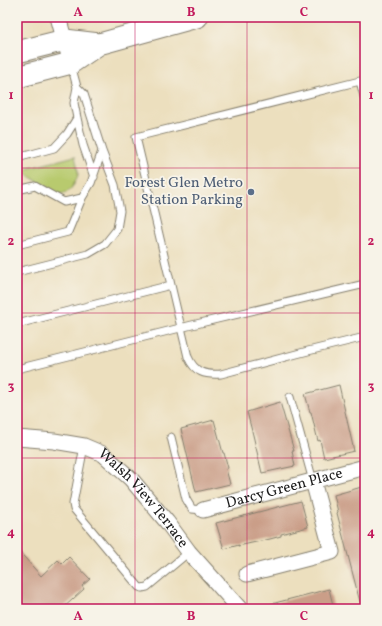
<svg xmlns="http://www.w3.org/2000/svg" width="382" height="626" viewBox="0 0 382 626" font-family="Vollkorn,serif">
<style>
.green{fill:#b8ca6e;stroke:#6a7345}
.building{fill:#ca9e88}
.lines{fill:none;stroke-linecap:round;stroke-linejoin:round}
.service-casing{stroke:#847e6d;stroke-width:9}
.minor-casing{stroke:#847e6d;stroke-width:17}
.secondary-casing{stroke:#847e6d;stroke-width:23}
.service{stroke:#fff;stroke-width:7}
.minor{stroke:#fff;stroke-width:15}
.secondary{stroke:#fff;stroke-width:21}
.grid{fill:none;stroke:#c2185b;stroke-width:1;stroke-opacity:0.55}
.service-dot{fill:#5c6f8a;stroke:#f7f3e8;stroke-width:1.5}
.labels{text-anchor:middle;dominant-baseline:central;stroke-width:3.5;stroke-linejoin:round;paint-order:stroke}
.service-label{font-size:15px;fill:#4e5e75;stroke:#f7f3e8;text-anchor:end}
.street-label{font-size:15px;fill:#1c1c1c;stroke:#f7f3e8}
.neatline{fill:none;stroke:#c2185b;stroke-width:1.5}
.grid-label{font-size:13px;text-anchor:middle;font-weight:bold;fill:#c2185b}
</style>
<rect width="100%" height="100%" fill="#f7f3e8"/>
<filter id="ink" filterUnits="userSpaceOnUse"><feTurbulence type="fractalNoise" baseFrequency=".025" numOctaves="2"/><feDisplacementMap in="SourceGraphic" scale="8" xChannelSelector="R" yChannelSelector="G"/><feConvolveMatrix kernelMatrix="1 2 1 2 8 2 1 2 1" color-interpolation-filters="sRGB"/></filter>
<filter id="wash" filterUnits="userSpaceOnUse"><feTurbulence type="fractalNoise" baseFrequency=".012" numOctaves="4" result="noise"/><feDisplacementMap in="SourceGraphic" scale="16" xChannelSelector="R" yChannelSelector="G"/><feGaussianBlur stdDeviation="0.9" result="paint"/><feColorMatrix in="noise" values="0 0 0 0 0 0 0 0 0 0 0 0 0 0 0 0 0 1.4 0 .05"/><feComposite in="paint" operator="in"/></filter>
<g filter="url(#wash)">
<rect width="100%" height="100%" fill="#ecdfbe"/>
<path class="green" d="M75 156C76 161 78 168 78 173 78 179 72 189 67 192 64 194 61 194 57 194L26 174 17 176V170L19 169 22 170Z"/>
<g id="blocks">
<path class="building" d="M339 385 354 451 324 458 320 440 318 441 311 412H310L305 394Z
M280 402 294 451H292L295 466 262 473 253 435 247 412Z
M214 420 223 453H224L228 468 226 469 230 484 196 492 181 429Z
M365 486V602H360L345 544 337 513 338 512 334 495Z
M301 501 308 527 281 534V536L270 539 238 546 239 545 224 549 216 523Z
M17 549 41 576 58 560 62 564 69 557 90 579 82 586 84 589 62 609H17Z
M329 589 334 609H271V604Z"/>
</g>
</g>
<g filter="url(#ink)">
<use href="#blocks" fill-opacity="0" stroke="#847e6d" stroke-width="1"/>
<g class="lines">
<g class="service-casing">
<path id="service" d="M71 65 77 87 74 103 77 118 83 145 94 177
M365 100 360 81 136 137 188 357C195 373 205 375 221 374L308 351 365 337
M17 158 54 148 67 134 77 118
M17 190 35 186 64 202 82 198 68 232 17 245
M82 198 91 183 102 151
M17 272 88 254 105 244 117 229 120 211 115 185 102 151 84 94 77 87
M17 324 171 285
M17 369 192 325 365 284
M290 397 313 481
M171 437 186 499 192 509 203 510
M84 446 73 504 74 509 139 587 142 588 147 587 189 552"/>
</g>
<g class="minor-casing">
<g id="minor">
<path d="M58 17 71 63"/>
<path id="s1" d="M17 438 54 441 84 446 103 454 131 479 167 522 189 552 240 609"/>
<path id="s2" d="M203 510 365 467"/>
<path d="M247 574 332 552 313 481"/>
</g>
</g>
<g class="secondary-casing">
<path id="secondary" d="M17 52 65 40 99 44
M17 77 71 63 99 44 197 17"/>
</g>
<use href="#service" class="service"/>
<use href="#minor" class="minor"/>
<use href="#secondary" class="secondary"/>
</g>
</g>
<path class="grid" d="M135 17V609M247 17V609M17 168H365M17 313H365M17 458H365"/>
<circle class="service-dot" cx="251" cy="192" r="4"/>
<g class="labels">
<g class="service-label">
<text x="243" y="183">Forest Glen Metro<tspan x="243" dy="17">Station Parking</tspan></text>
</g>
<g class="street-label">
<text stroke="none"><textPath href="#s2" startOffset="84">Darcy Green Place</textPath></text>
<text stroke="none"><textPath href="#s1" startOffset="148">Walsh View Terrace</textPath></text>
</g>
</g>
<rect width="382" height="626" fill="none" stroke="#f7f3e8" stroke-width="44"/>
<rect x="22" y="22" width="338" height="582" class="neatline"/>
<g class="grid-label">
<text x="78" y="16">A</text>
<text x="191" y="16">B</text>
<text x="304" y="16">C</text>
<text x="11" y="99">1</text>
<text x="371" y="99">1</text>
<text x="11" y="245">2</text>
<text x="371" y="245">2</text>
<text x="11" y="390">3</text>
<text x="371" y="390">3</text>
<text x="11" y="536">4</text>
<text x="371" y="536">4</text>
<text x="78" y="620">A</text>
<text x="191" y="620">B</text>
<text x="304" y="620">C</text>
</g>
</svg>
